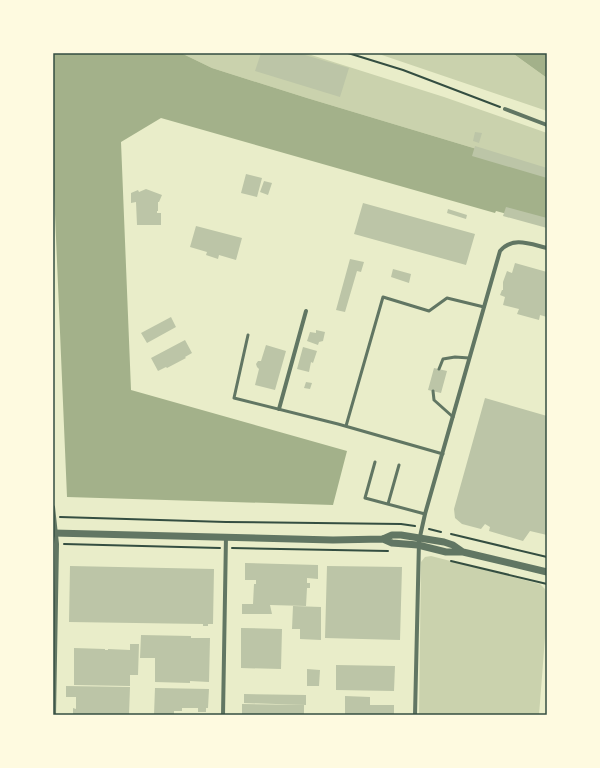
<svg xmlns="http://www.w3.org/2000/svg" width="600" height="768" viewBox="0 0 600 768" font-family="'Fira Sans',sans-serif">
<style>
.green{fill:#cad2ad}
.water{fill:#a3b18a}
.building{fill:#bcc5a7}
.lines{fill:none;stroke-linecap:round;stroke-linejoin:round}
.path{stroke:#344e41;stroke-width:2}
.service{stroke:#617663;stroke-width:3}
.minor{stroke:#617663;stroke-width:4}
.tertiary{stroke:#617663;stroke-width:7}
.neatline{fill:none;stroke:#344e41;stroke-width:1.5}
</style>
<rect width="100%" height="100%" fill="#e9edc9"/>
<path class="green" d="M181 53H305L444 97 547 133V170L307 98 212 68Z
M376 53H512L547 78V111Z
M431 556 540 584 545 589 547 594V612L539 715H419L421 562 425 557Z"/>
<path class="water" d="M53 53H181L212 68 307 98 547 170V225L496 211 495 213 161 118 121 142 131 390 347 451 333 505 67 497 53 167Z
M512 53H547V78L515 55Z"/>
<path class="building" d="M261 53H298L349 68 340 97 255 71Z
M475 132 482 133 479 143 473 141Z
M475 146 547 168V178L472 156Z
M246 174 262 178 257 197 241 193Z
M264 181 272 183 268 195 260 192Z
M146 189 162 195 159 202H158V211H157V213H161V225H137L136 202 131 203V193L138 190 139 192Z
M363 203 475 234 466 265 354 234Z
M506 207 547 218V228L503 216Z
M448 209 467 215 466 219 447 213Z
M196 226 242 238 236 260 219 255 218 259 206 255 207 252 190 247Z
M350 259 364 262 361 272 357 271 345 312 336 310Z
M515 263 547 272V317L540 315 539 320 517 314 519 309 503 305 505 297 500 295 502 290H503V282L507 271 512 273Z
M393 269 411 274 409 283 391 277Z
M171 317 176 327 147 343 141 333Z
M316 330 325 332 323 341 319 342 318 345 307 341 310 332 316 333Z
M185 340 192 353 185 357 186 358 167 368 166 367 158 371 151 358Z
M266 345 286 351 275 390 255 385 259 369 257 367 256 364 258 361H261Z
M303 347 317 351 313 363 311 362 309 372 297 369Z
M434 368 447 371 441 393 428 390Z
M306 382 312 383 310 389 304 388Z
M485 398 547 416V535L530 531 523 541 489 531 490 527 485 524 481 529 462 524 455 518 454 509Z
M245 563 318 565V579L307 578V583H310V588H307L306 606 270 605 272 614H242V604H253L254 584H256V580H245Z
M70 566 214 569 213 624H208V626H203V624L69 622Z
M327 566 402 567 400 640 325 638Z
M293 606 321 607V640L300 639V629H292Z
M241 628 282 629 281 669 241 668Z
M141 635 191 636V638H210L209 682 190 681V683L155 682V658H140Z
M130 644H139L138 675H130V686L74 685V648L105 649V650H108V649L130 650Z
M336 665 395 666 394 691 336 690Z
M307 669 320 670 319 686H307Z
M66 686 130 687 129 715H73V708L76 709V697H66Z
M155 688 209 689 208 708H206V712H198V708H182V711H174V715H154Z
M244 694 306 695V705L244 703Z
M345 696 370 697V705H394V715H345Z
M242 704 304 705V715H242Z"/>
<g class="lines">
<path class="path" d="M348 53 403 70 500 107
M60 517 226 522 401 524 415 526
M429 529 441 532
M451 534 547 557
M64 544 220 548
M232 548 388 551
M451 561 547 584"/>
<path class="service" d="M248 335 234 398 338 424 443 454
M439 369 443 359 455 357 469 358
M433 391 434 400 453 417
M346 426 383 297 429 311 447 298 484 307
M375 462 365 498 425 514
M388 504 399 465"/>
<path class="minor" d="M505 109 547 125
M279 409 306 311
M53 507 57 544 54 715
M223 715 226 536
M415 715 419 541 425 514 500 251C513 236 530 244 547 248"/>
<path class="tertiary" d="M53 533 333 540 383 539 392 535H401L444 542 453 545 463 552
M383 539 392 543 418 545 446 552H463L547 572"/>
</g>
<rect width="600" height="768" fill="none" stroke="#fefae0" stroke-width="108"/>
<rect x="54" y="54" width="492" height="660" class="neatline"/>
</svg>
